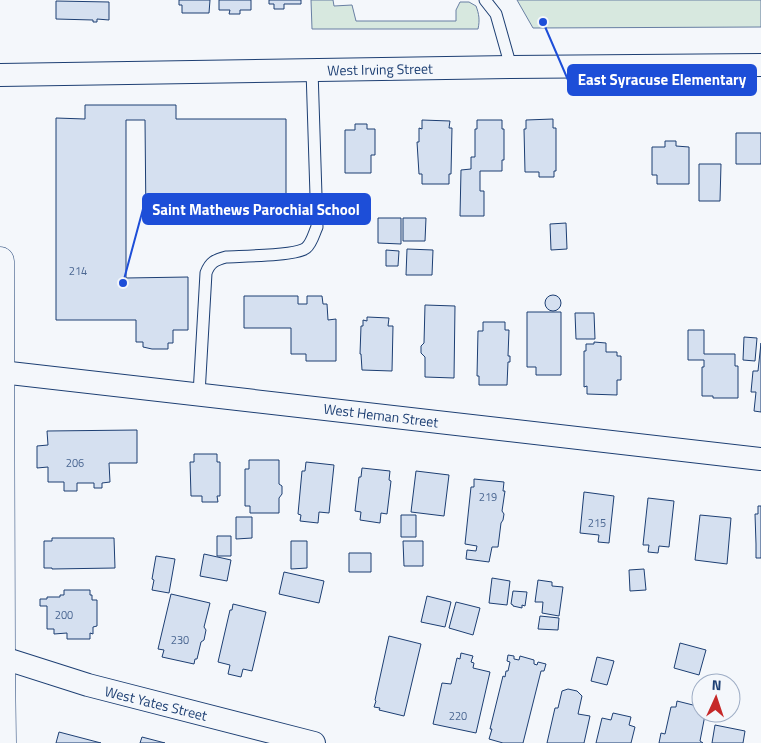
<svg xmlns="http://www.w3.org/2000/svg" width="761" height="743" viewBox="0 0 761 743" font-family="'Titillium Web',sans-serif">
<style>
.green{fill:#d7e8df;stroke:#687fa3}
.building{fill:#d5e0f0;stroke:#1d3f73}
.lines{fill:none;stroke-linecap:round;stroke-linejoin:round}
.lane-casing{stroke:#1d3f73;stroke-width:13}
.street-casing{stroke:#1d3f73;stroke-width:24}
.secondary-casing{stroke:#1d3f73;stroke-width:29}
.lane{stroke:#f4f7fb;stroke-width:11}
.street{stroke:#f4f7fb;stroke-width:22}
.secondary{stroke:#f4f7fb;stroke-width:28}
.labels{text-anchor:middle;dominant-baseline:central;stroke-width:4;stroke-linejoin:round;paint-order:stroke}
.number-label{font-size:11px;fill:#4b6792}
.street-label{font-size:14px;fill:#1d3f73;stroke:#f4f7fb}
.leader{fill:none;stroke:#1d4ed8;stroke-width:2}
.callout-dot{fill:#1d4ed8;stroke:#f4f7fb;stroke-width:2}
.callout{fill:#1d4ed8;stroke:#1d4ed8;stroke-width:2}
.callout-label{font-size:15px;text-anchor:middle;font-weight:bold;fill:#fff}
</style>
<rect width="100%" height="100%" fill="#f4f7fb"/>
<path class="green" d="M311 0H333L334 6 352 5 356 21H456V10L460 2H469L476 6C479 14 480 20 478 29H312Z
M517 0H761V27L533 28Z"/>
<path class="building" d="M179 0H210L209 13H182V5H179Z
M219 0H251V10H240V14H229L230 10H219Z
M269 0H301V4H284V9H274V4H269Z
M56 1 109 2V20L97 19V22H93V20L56 19Z
M85 105H176V119H286V223H146L145 120H126V278L188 277V330H173V343H168V349H152L143 347V342H136V320H56V118L85 119Z
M553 119V128H556V171H554V177H539V172H525L524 129H526V120Z
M422 120 450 121 449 128H452L451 174H449V184H422V174H419L417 142H419V128L422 129Z
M477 120H502V129H504V160H502V171H480V191H484V216H460L461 170 471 169V157H475V129H477Z
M355 124H367V129H375V155H371V173H345V130H355Z
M736 133H761V164H736Z
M665 141H676V146L689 147V184H657V175H652V147H665Z
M699 164H721L720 201H699Z
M378 218H401V244L378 243Z
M403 218H426L425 241H403Z
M566 223 567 249 551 250 550 224Z
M407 249 433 250 432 275H406Z
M386 250 399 251 398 266H386Z
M545 303a8 8 0 1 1 16 0a8 8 0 1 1-16 0Z
M244 296H298V304H307V296H322L323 304H327L328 320 336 319V361H306V354H291V328H244Z
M425 305 455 306 454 378 425 377V357L421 353V346L424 343Z
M527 312H561V375H536V367H527Z
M575 313H594L595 339H576Z
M367 317 389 318 388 326H393L392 371 362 370 361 354H360L361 326H363V320L367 321Z
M483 322H505V330H509L508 356H510V362H508L507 385H479V376H477L478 331H483Z
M688 330H704V354H735V366H738V398H713V396H702V367H704V360H688Z
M744 337 757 338 755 361 743 360Z
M594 342 606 343V352H617V356H621V380H617V395L587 394V386L584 387V351H586V344H594Z
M761 343V412L754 411 756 392H751L753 371H758Z
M137 430V463H109L110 482 102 483V488H94V483H77V491H64V482H48V467L37 468V446L48 445 47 431Z
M194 454H217V462H220V496H217L218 502H202V496H191L190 462H194Z
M249 460H279V484L282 486V494L279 498V513H250V506H245V469H249Z
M306 462 334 465 329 513 319 512 318 523 300 521 301 515 298 514 302 471H305Z
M362 468 390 471 389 480 391 481 387 514 381 513 380 523 360 520 361 512 355 511 359 477H361Z
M416 471 449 475 444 516 411 512Z
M474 479 504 482 503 491H505L502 511 504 514 503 520 501 523 498 547H492L489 562 466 559 467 550 476 551 477 546 465 544 471 487H474Z
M584 492 614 496 609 543 598 542 599 535 580 533Z
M648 498 674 501 669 547 659 546 658 553 648 552 649 545H643Z
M758 506H761V558H756V544L755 514H758Z
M401 515H416V537H401Z
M700 515 731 518 727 564 695 560Z
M236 517H252V538L236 539Z
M217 536H231V556H217Z
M52 538H114L115 568 52 569V568H44V541H52Z
M291 541H307V568L291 569Z
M403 541H423V566H404Z
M349 553H371V572H349Z
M204 554 231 560 227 581 200 576Z
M156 556 175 559 169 593 152 590 154 580 152 579Z
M644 569 646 590 630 591 629 570Z
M284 572 324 581 319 603 279 594Z
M492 578 510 581 507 605 489 603Z
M538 580 552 582V586L563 587 559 616 542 613 543 602H535Z
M64 590H90V595H92V600H97V626L93 627V634L90 633V639H67V633L54 634V629H47V606H40V599H47V597H60V595H64Z
M513 591 527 592 525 606 522 605V608L513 606V605L511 604Z
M171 594 210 603 204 627 206 630 204 640 201 642 197 659H195L194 664 162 657 164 650 158 649Z
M427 596 451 602 445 627 421 622Z
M456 602 480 608 473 635 449 628Z
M233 604 266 612 252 671 243 669 241 677 228 674 230 665 218 662 230 610H232Z
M540 616 559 618 558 630 538 629Z
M389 636 421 644 404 716 379 710 380 708 374 707 376 701 375 700Z
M680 643 706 650 699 675 674 668Z
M461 653 473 656 471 662 474 663 473 668 490 672 476 733 433 724 442 683 451 684 457 658 460 659Z
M508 655 514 656V659L519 660 520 656 534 660V664L537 665 538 662 546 664 544 671H541L523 743H503L489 739 492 729H490L503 676 505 677 506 671H508L510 662 507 661Z
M597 657 614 661 607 685 591 681Z
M568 689 577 691 582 696 578 714 590 716 584 743H547L555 708H558L562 691Z
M677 701 701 707V714L705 715 700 741 703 743H659L661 733 665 734 671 707H676Z
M613 713 631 717 629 725 635 727 631 743H596L602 718 611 720Z
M715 725 745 731 743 743H712Z
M59 732 101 743H56Z
M142 737 165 743H140Z"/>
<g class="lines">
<g class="lane-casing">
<path id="lane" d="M485 0 496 14 511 67
M199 394 206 273C210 262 215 260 226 257 241 256 296 256 306 248 312 243 314 233 317 227L312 70"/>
</g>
<g class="street-casing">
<path id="street" d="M0 75 511 67 761 65
M1 372 761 459
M0 657 88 685 314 743"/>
</g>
<g class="secondary-casing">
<path id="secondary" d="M0 261 1 657 2 743"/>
</g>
<use href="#lane" class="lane"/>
<use href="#street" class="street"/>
<use href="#secondary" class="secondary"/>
</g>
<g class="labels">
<g class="number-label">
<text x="78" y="271">214</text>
<text x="75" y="463">206</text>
<text x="488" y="497">219</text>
<text x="597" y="523">215</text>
<text x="64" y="615">200</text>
<text x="180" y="640">230</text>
<text x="458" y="716">220</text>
</g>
<g class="street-label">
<text transform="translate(380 69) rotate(-1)">West Irving Street</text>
<text transform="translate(381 415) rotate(7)">West Heman Street</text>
<text transform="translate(156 703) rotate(14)">West Yates Street</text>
</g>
</g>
<path class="leader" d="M543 22L568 80M123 283L143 209"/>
<g class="callout-dot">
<circle cx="543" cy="22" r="5"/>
<circle cx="123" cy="283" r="5"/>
</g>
<g class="callout">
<rect x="568" y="65" width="188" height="30" rx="5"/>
<rect x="143" y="194" width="227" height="30" rx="5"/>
</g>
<g class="callout-label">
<text x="662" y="85">East Syracuse Elementary</text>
<text x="256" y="215">Saint Mathews Parochial School</text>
</g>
<g transform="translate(716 698) rotate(3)"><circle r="24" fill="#f4f7fb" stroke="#9eadc5"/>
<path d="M0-4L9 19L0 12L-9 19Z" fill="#c62828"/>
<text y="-8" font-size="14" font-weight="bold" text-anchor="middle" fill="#1d3f73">N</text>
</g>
</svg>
